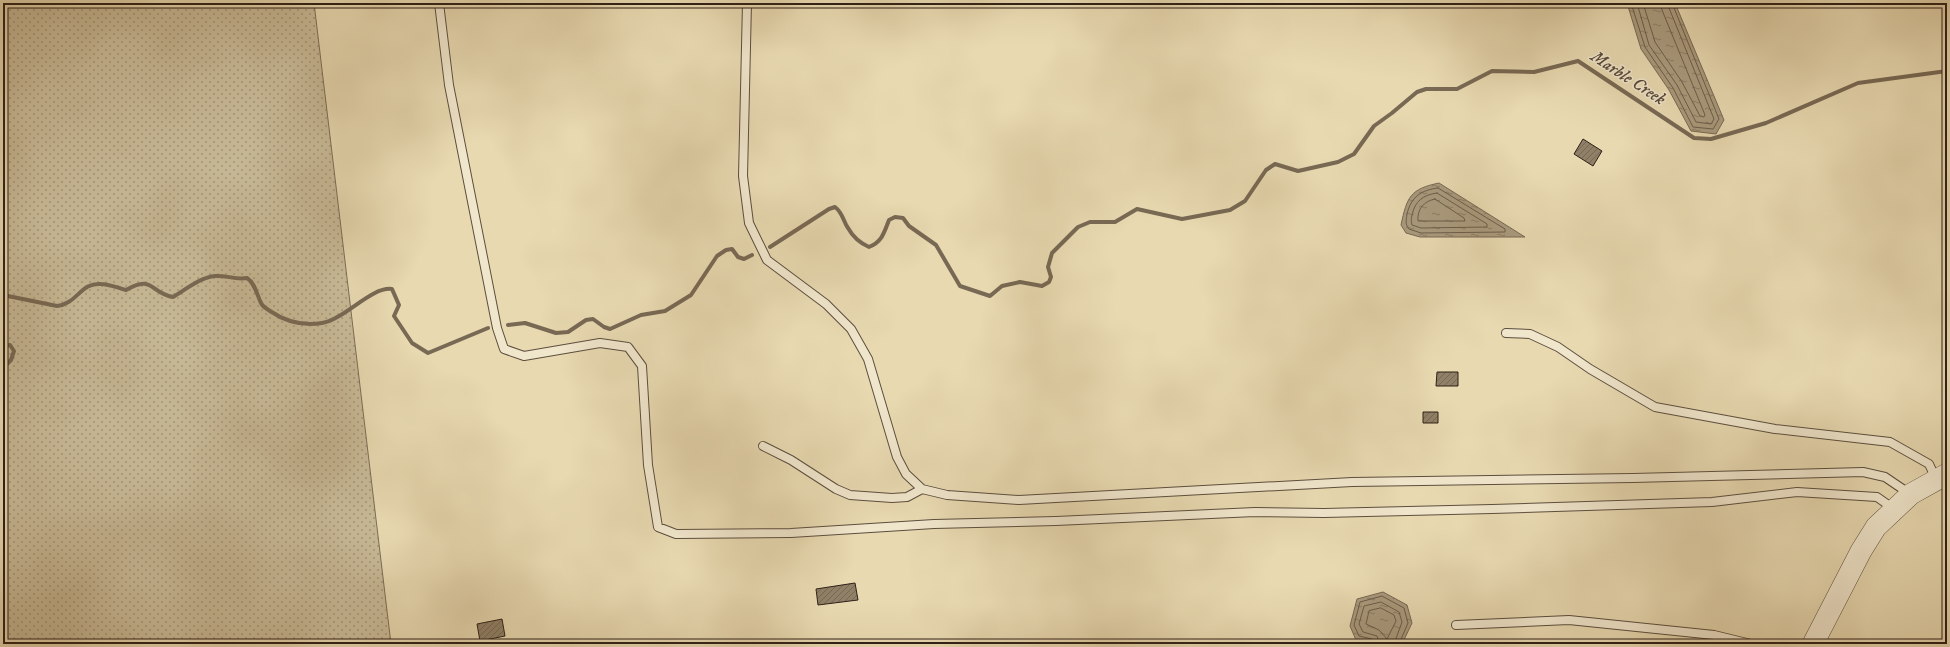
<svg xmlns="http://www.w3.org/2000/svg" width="1950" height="647" viewBox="0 0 1950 647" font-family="'IM FELL DW Pica',serif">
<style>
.grass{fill:url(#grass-dots);stroke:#7b6d57}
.water{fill:url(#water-ripples);stroke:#786954}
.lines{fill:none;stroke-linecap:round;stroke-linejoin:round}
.shore{stroke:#6c5d4a;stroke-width:1}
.stream{stroke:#786954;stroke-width:4}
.building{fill:url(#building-hatch);stroke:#2e2017}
.service-casing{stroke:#5c4e3e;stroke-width:10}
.tertiary-casing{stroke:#5c4e3e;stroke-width:22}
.service{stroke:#f0e6cc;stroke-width:8}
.tertiary{stroke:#f0e6cc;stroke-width:21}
.labels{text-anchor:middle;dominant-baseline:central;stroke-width:3;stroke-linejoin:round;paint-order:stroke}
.water-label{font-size:17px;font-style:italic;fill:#594b3b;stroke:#f0e6cc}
</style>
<defs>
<pattern id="grass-dots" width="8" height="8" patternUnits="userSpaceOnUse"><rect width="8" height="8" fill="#c8ba97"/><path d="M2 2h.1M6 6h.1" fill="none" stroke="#a3977a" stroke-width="1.8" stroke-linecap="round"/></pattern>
<pattern id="water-ripples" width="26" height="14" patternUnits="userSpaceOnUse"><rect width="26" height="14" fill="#a99a7d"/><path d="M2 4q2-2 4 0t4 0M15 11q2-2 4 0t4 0" fill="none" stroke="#8a7d65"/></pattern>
<pattern id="building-hatch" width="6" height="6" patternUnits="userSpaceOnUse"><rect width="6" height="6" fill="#8f8067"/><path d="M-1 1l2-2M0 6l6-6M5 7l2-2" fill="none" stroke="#756854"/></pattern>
</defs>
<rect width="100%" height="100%" fill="#e8d9b1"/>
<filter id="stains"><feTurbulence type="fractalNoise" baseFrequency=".005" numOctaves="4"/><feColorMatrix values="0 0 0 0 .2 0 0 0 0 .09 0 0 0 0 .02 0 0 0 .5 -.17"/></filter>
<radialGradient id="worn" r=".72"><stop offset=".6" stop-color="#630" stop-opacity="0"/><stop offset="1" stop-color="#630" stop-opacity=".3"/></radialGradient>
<path class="grass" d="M3 3H314L391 644H3Z"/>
<path class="water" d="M1627 3H1675L1724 120 1716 134 1691 131 1669 90 1641 49Z
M1439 183 1525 237H1420L1406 233 1401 225C1407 197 1410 189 1439 183Z
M1383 592 1407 605 1412 623 1402 644H1381L1356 640 1350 626 1357 599Z"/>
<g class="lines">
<path class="shore" d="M1631 3 1645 47 1673 88 1693 127 1713 129 1719 119 1672 3
M1637 3 1649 45 1677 85 1696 122 1711 124 1714 119 1667 3
M1643 3 1655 42 1682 82 1700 116 1704 117 1705 115 1662 10 1661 3
M1438 188 1505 229V232L1421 233 1409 229C1405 224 1406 221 1407 214 1411 197 1421 190 1438 188Z
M1437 193 1487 224V227L1421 228 1412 225C1411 222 1411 219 1412 215 1415 201 1423 195 1437 193Z
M1435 199 1464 218 1465 221H1418C1417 209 1424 201 1435 199Z
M1381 608 1394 615 1396 621 1387 639 1379 630 1366 624 1369 611Z
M1374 644 1372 639 1359 636 1354 625 1360 602 1382 596 1404 608 1408 623 1399 644
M1380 644 1377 636 1363 632 1359 624 1364 606 1381 602 1399 612 1402 622 1394 644"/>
<path class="stream" d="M770 247 829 209 835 207C843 213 843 221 848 228 853 237 860 243 869 247 882 242 884 233 889 220L895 217 903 218 909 226 936 245 960 286 990 296 1002 286 1020 282 1042 286 1049 282 1051 277 1048 267 1052 253 1078 227 1090 222H1115L1137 209 1182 219 1230 210 1245 201 1266 170 1275 164 1298 171 1338 162 1354 154 1374 126 1392 113 1417 92 1426 89H1457L1492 71 1534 72 1578 61 1694 138 1711 139 1766 123 1858 83 1947 71
M3 295 57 306C77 304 81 282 101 284 109 284 118 288 126 290 153 274 150 293 173 297 185 290 201 277 215 276 226 275 235 280 247 278 255 283 257 295 261 303 263 307 267 309 270 311 286 322 303 326 322 323 345 319 372 286 392 289L399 305 394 316 412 343 428 353 488 328
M508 325 525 323 556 333 568 332 586 320 593 319 604 327 610 329 641 315 665 311 691 295 717 256 726 250 732 249 738 257 744 259 752 255
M3 346 10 345 14 351 11 360 3 368"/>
</g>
<path class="building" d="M1583 139 1602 151 1593 166 1574 154Z
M1437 372H1458V386H1436Z
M1423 412H1438V423H1423Z
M855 583 858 600 818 605 816 589Z
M502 619 505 636 480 641 477 624Z"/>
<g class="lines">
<g class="service-casing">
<path id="service" d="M439 3 449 85 497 328 504 349 524 356 600 343 628 347 642 366 648 465 658 527 676 534 791 533 934 524 1056 521 1255 512 1324 513 1492 509 1712 502 1797 492 1877 497 1894 509
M747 3 743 176 749 223 767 260 826 304 851 329 868 359 897 457 906 474 922 489 947 495 1019 500 1352 482 1633 478 1863 472 1885 477 1910 494
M1506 333 1530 334 1558 347 1590 369 1655 407 1775 429 1890 442 1929 464 1936 479
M763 446 791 460 836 489 850 495 892 498 907 497 922 489
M1456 625 1569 620 1714 635 1751 644"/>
</g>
<g class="tertiary-casing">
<path id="tertiary" d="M1813 644 1861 551 1876 527 1911 494 1947 474"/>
</g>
<use href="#service" class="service"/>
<use href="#tertiary" class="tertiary"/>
</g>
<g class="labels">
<g class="water-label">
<text transform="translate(1628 78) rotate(33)">Marble Creek</text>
</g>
</g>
<rect width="1950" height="647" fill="none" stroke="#e8d9b1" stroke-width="16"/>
<rect x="4" y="4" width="1942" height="639" fill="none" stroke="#2e2017" stroke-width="2"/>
<rect x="8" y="8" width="1934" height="631" fill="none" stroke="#2e2017"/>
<rect width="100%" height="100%" filter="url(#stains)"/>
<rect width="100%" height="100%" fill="url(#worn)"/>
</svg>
